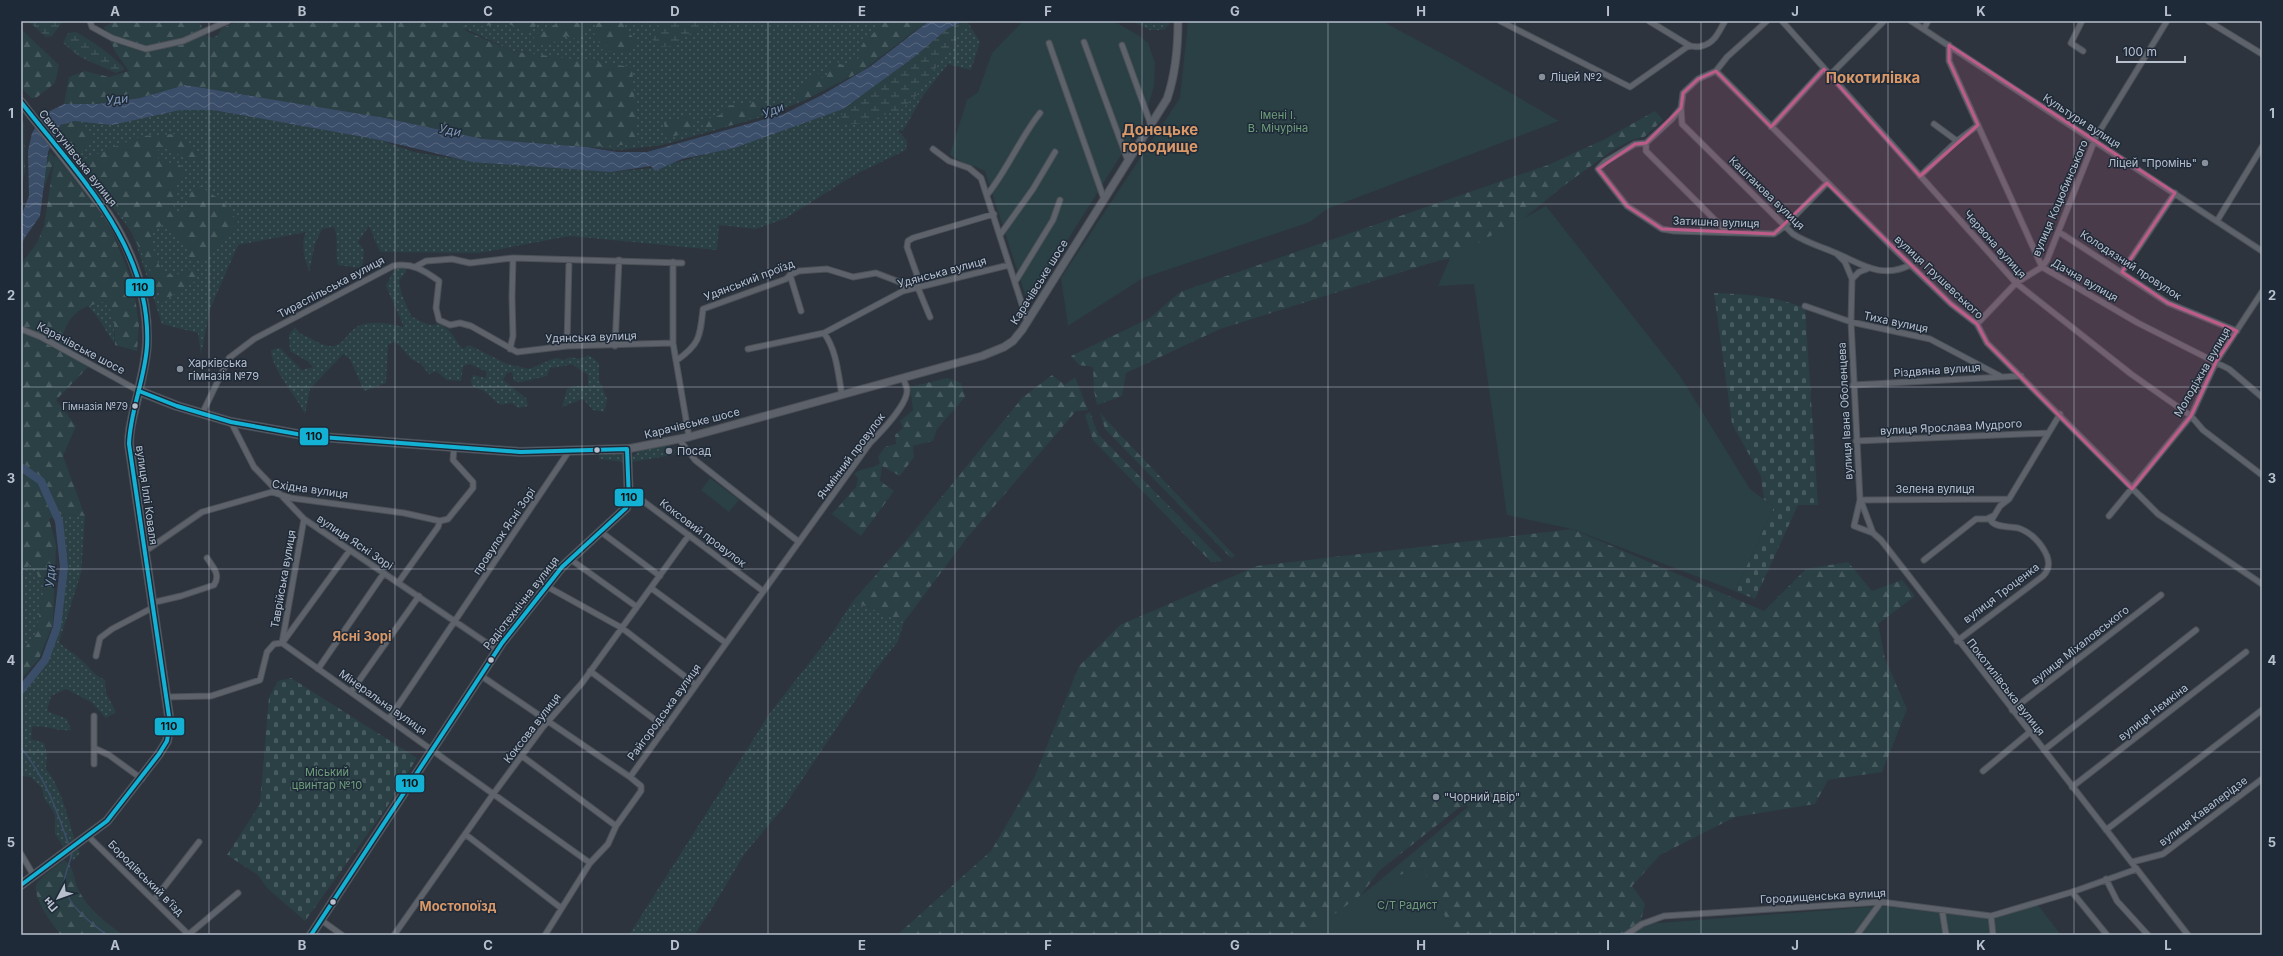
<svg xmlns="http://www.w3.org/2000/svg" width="2283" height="956" viewBox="0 0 2283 956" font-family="Inter,sans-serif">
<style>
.grass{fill:url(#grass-dots)}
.forest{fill:url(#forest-firs)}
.wetland{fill:url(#wetland-marsh)}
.cemetery{fill:url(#cemetery-stones)}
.garden{fill:#2a4044}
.water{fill:url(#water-waves)}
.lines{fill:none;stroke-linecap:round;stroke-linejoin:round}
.stream{stroke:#3b4e69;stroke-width:1.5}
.river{stroke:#3b4e69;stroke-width:8}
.minor-casing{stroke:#4c5057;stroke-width:7}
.secondary-casing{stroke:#4c5057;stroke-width:9}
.primary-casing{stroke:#4b515a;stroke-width:10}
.minor{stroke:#5e636b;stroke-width:5}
.secondary{stroke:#5d6169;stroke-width:7}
.primary{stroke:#60656c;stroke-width:8}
.bus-1-casing{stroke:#1f2a39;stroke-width:7}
.bus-1{stroke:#13b2d5;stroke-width:4}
.marked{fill:#be5b89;fill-opacity:0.2;stroke:#be5b89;stroke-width:3;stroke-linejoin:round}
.grid{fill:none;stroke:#b8c0cd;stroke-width:1;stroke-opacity:0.55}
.poi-dot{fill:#878f9b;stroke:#1f2a39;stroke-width:1.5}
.bus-dot{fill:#b8c0cd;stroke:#1f2a39;stroke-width:1.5}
.labels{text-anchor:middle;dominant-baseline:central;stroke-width:3;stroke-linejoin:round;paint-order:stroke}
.bus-label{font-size:10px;fill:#b8c0cd;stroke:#1f2a39;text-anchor:end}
.poi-label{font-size:11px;fill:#b8c0cd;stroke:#1f2a39;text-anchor:start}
.park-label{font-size:11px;fill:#6f9f7a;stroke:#1f2a39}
.street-label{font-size:11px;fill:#b8c0cd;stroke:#1f2a39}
.water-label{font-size:12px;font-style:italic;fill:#7f97b5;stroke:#1f2a39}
.quarter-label{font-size:13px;font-weight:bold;fill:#da9867;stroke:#1f2a39}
.district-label{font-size:15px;font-weight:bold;fill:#da9867;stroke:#1f2a39}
.line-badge{stroke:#1f2a39;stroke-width:1.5}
.pale-badge-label{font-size:11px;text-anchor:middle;font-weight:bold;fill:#111}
.neatline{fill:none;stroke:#b8c0cd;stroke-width:1.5}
.grid-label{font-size:13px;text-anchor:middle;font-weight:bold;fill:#b8c0cd}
</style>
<defs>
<pattern id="grass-dots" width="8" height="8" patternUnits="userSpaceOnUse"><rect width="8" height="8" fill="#2a4044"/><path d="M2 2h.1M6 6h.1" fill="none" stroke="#475a5e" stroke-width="1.8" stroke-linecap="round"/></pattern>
<pattern id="forest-firs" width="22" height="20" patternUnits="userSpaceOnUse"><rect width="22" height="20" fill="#2a4044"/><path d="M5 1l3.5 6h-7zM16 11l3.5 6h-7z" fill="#475a5e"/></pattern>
<pattern id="wetland-marsh" width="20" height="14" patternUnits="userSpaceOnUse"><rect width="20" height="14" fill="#2a4044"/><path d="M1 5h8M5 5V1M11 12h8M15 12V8" fill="none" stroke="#475a5e"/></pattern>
<pattern id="cemetery-stones" width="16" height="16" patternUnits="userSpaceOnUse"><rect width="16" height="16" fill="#2a4044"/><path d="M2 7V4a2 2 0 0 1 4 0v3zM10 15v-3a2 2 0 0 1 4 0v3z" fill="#475a5e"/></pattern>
<pattern id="water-waves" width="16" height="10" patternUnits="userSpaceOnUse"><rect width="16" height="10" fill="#3b4e69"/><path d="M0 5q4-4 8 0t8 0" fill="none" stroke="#55667d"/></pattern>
</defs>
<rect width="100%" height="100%" fill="#2d343d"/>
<path class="grass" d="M462 21H916L803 101 758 118 662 145 619 150 589 147 635 129 529 53 512 51 466 29Z
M965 21H967L980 42 971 70 948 64 922 97 903 131 898 130 907 141 906 150 854 175 786 218 756 229 719 225 717 250 570 236 479 253 380 252 369 226 358 242 364 250 363 263 360 268 338 265C335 252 339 240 334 227L322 229 315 244 309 272C305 259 300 245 306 232L238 245 210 309 201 354 198 333 162 324 133 234 70 150 76 121 180 108 213 110 380 140 414 152 457 159 611 172 653 168 690 159 843 109 944 31Z
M1132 21H1172L1164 30H1150Z
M399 267 405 268 406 272 399 281 402 295 411 316C416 319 425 324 431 325 436 325 438 323 443 326 453 331 455 342 463 349L469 345 507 364 529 369 555 358 564 360 570 357 580 359 589 355 599 363V380L607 399 604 412 593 410 583 399 562 407 567 389 573 386H588V375L572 364C564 367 558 366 550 368L547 376 521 382 514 381 512 372 507 373 503 380 526 398 528 406 518 408 512 403 500 405 484 391 472 386 471 380 473 375 486 378 487 372 470 364 463 366 461 381 447 380 436 371 429 374 421 364 411 359 399 345 394 342 388 345 386 383 364 391 350 359 343 354 310 389 305 414C296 395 272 371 271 350L280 348 302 370 313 367 307 361 290 351 289 335 295 327C300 336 304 334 312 339 346 360 342 329 364 324 378 321 391 324 404 327L386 286 394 270Z
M108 301 114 322V343L96 315 87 305Z
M669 445 676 452 673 455 632 462V457L639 450Z
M617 452 624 457 625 462 599 459V455Z
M59 514 85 516 81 573 59 642C67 651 72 651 79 658 91 667 89 672 105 680L106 693 116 712 106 718 91 702 66 689 51 696 47 711 67 719 71 730C56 732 46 724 32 727L31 739 44 743 47 754 46 769C65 793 68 825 80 853L73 861 55 834V814L44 798 42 788 31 777 21 776V694L47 663 61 620 66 575Z
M31 562 44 588 36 633 21 653V577Z
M853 601 904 622 898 641 874 672 783 808 745 853 711 910 694 935H629L770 713 831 635Z"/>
<path class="forest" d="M115 21H200L204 34 213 38 218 35 222 28 239 21H463L466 31 512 51 632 67 638 144 586 147 483 139 385 118 185 85 140 98 98 104H64L69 77 85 71 109 77 129 71 116 53 104 27Z
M472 21H542L527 33 509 24 482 26Z
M554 21H591C586 30 581 39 570 39L567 36 551 44 538 46 533 39 538 33 556 24Z
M597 21 624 22 625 31C631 34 635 38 636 45L631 52H601L606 45 595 41 594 36Z
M886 21 899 24 904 21H928L862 71 803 101 795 95 817 72 822 78 828 74V65L834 60 842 65 858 59 863 43Z
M21 29 59 65 55 83 36 98H31L21 87Z
M759 101 766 105 762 114 733 125 706 130 704 120 723 114 721 107Z
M1655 111 1663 120 1644 137 1634 139 1613 150 1562 187 1483 252 1437 261 1220 329 1126 373 1122 396 1097 405 1094 391 1093 367 1079 365 1071 356 1150 318 1180 292 1548 165 1605 139Z
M690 116 694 131 666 138 664 122Z
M21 119 24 122 25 172 21 188Z
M76 121 85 126 95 137 84 152 70 150 56 132 60 125Z
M174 134 203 155 196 162C183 155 175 155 163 145L155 154 161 161 180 165 183 174 176 183 178 193 172 204 178 212 187 209 190 193 197 184 222 201 238 222 207 259 190 260C187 248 186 240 175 236L172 229 164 224 152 232 154 253 163 274 176 275 197 267V280L162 302 149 267 121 212 82 160 142 136Z
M50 152 55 158V155L109 224 133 283 139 325 137 351 115 345 114 322 108 301C79 307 70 312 61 341L90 365 56 400 76 426 63 456 85 516 59 514 49 519 56 545 53 624 39 659 21 679V653L36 633 44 588 31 562 21 577V264L37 243 44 226 54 161 21 248V233Z
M1052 375 1065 385 1075 377 1088 410 1076 411 966 539 904 622 853 601 905 542 1022 398Z
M947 378 961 383 965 397 937 429 933 441 913 446 914 457 900 476 882 466 880 481 894 491 861 536 832 514 856 487 858 478 854 474C862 467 872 470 880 463L878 457 885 447 896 444 895 435 903 428 900 421 913 410 910 387Z
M1090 412 1098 434 1223 561 1211 562 1093 440 1085 415Z
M1100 413 1235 556 1231 558 1105 429Z
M1572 529 1764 611 1806 569 1848 562 1872 591 1902 580 1915 596 1878 624 1885 659 1907 709 1882 772 1828 780 1815 804 1735 817 1660 855 1632 886 1645 904 1639 929 1631 935H1437L1367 891 1469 806 1460 807 1380 870 1332 933 1327 935H897L991 851 1035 776 1079 666 1120 625 1257 566Z
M64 860C76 868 73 882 80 893 90 911 107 923 123 935H61C53 926 30 894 37 883 43 875 56 867 64 860Z"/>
<path class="wetland" d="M28 21H63L52 36 46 37Z
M660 21H734H724L697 29 673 46 659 47 651 38Z
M966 21 952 48 934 70 917 95 902 109 860 124H840L843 109 914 57 947 29Z
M76 32C94 42 111 54 125 69L116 73 80 57 63 43 68 33Z"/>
<path class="cemetery" d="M1714 293C1748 294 1774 296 1805 308L1818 505H1798L1755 599 1735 591 1774 507 1764 501 1761 476 1732 424Z
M291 678 417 758 385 810 305 921 267 888 258 875 227 855 260 804 269 697 278 681Z"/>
<path class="garden" d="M1023 21H1113L1138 35 1148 43 1155 63 1154 86 1145 117 1028 303 985 171C974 165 958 163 950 154L967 100 978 92 992 53Z
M1188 21H1382L1454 60 1559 121 1327 209 1310 222 1143 278 1068 326 1061 278 1180 98Z
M1546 206 1680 376 1750 489 1774 507 1735 591 1572 529 1507 515 1474 284 1438 286 1450 258Z
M710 478 739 500 729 512 701 490Z
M1423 868 1452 932 1446 935H1305L1382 880Z
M2038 905 2061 935H1631L1646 924 1883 906 1989 919Z"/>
<path class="water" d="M929 21H964L947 29 914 57 843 109 734 148 682 159 655 171 651 166 611 172 472 162 380 140 213 110H180L112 125 75 121 60 125 48 152 40 216 21 243V216L29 196 28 151 32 133 44 114 64 104H98L140 98 185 85 385 118 483 139 586 147 617 152H647L784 114 822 95 871 66Z"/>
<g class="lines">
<path class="stream" d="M21 748C45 777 57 810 69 846
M72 854C70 862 64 875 64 884 67 906 91 923 107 935"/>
<path class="river" d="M21 467 41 481 59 521 64 567 57 627 45 660 21 690"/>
<g class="minor-casing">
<path id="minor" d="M90 21 92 27 112 38 146 49 183 41 228 21
M1500 21 1630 87 1687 47C1692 45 1697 48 1702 46 1715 43 1719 31 1725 21
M1649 21 1690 46
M1767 21 1727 57 1716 71 1698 79 1683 93 1681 108 1671 120 1646 143 1635 144 1605 162 1598 169 1627 206 1662 229 1674 231 1774 234 1785 226 1827 183
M1782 21 2016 283 2131 374 2191 416 2203 430 2262 475
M1911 21 2262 251
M2082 21 2071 43 2083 51
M2208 21 2262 54
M1924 29 1928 21
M1084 42 1128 161
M1049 43 1104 199
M1122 45 1151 125
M1949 45V61L2042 267 2138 323 2229 369 2262 397
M1716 71 1894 249 1951 304 1977 324 1987 343 2158 514 2262 584
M1830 75 1884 21
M1681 108 1682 124 1793 234C1807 243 1822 247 1838 254 1863 265 1882 279 1910 265
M1934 124 1957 141
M1771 127 1824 69
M1646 143V151L1728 233
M933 149 949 161 969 168 981 178 1027 320
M1920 176 1957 141 1978 125
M987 195C1008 169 1020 138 1040 113
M2217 221 2262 147
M2059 232 2168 303 2237 331
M1000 235 1033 189 1055 152
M1837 254 1845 262 1852 279 1851 322 1860 500 1854 526 1873 533 1881 540 2188 935
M673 262V343L689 437
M415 267 426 261 440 260 452 259 470 263 513 258 682 263
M2122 272 2175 193
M790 275 801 311
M1852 279 1859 272 1867 269
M1015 282 1053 220 1060 200
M1805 306 1851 322 1930 339 2000 376
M930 317 918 288 917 275 907 247 908 241 913 238 994 214
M1977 324 2016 283 2042 267 2047 260 2096 137 2167 21
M21 329 41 337 139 391
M824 333C837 351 838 374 842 395
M567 346 569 260
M615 346 619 260
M510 349 513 336 512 297 513 258
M748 349 824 333 903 291 1009 265
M676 361C700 344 700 337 703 309L786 279 790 275 799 271 827 269 853 277 876 273 902 283 907 290
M1853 385 2021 376
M202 414 229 358 254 339 393 266C412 262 425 271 439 281L436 308 439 320 450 325 460 323 471 326 517 352 567 346 673 343
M231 422 254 467 304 519 497 650
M679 439 695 460 799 542
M1856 441 2048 433
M629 493 639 498 763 591
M1860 500 2009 499
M1861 501 1873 533
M2109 516 2191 416 2216 362 2262 292
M601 532 660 576
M144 552 202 512 272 492 291 498 404 513 440 521
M570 559 637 607
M1924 560 1976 519H1987L1993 516
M398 583 438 527 440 521 448 519 473 488V482L453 460 454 447
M546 586 622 628 696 685
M651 588 726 643
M151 603 181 596 214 585C221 575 213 567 207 558
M1957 641 2043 576C2049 570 2050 564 2047 556 2042 544 2031 532 2018 528 2009 526 1997 528 1991 521L2000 506 2009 499 2060 414
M283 642 350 550
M282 643 304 519
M96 656 100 638 112 629 152 608
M318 669 384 573
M590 671 666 728
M480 675 630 777
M351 692 419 596
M166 697 211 696 260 680 267 652 274 644 282 643 590 863
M2012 710 2161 595
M94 716V748L109 755 142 779
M389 719 569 451
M2044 750 2196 630
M522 756 616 826
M94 764V748
M1983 771 2030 732
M2072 787 2246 652
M2106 830 2262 710
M465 834 561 908
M89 837 189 935
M21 854 34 876
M2132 862 2163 854 2262 779
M2106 879 2117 901 2148 935
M2072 892 2107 935
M154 900 199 842
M1942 910 1946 935
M1991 916 1993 935
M321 920 342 935
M188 935 238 893
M394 935 494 793 543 727 582 683 689 535
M545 935 590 863 608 844 616 826 641 791V786L630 777 870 443C880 433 908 404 907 390 907 386 904 382 903 378
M1626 935 1642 924 1664 916 1881 902 1991 916 2072 892 2137 869
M1857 935 1881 902"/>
</g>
<g class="secondary-casing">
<path id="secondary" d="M627 449 689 437 982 356 1004 347 1013 341 1022 330 1167 99C1176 73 1178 48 1178 21"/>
</g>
<g class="primary-casing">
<path id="primary" d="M21 102 108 214C133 252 148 297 147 341 147 357 142 375 139 390 135 409 129 424 129 444L170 723 167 741 159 754 107 821 21 885
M139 391 177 406 231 422 308 436 520 452 627 449 629 501 626 508 562 567 502 643 311 935"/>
</g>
<use href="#minor" class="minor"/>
<use href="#secondary" class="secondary"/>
<use href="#primary" class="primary"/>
<g class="bus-1-casing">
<path id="bus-1" d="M21 102C77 174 152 247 147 346 145 379 130 411 129 444L170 723 167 741 159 754 107 821 21 885
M139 391 177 406 231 422 308 436 520 452 627 449 629 501 626 508 562 567 502 643 311 935"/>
</g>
<use href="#bus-1" class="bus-1"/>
</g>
<path class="marked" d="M1949 45 2175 193 2122 272 2168 303 2237 331 2216 362 2191 416 2132 489 1987 343 1977 324 1951 304 1827 183 1774 234 1662 229 1627 206 1598 169 1635 144 1646 143 1681 108 1683 93 1698 79 1716 71 1771 127 1824 69 1920 176 1978 125 1949 61Z"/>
<path class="grid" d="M209 21V935M395 21V935M582 21V935M768 21V935M955 21V935M1142 21V935M1328 21V935M1515 21V935M1701 21V935M1888 21V935M2074 21V935M21 204H2262M21 387H2262M21 569H2262M21 752H2262"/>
<g class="poi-dot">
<circle cx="1542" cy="77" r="4"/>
<circle cx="2205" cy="163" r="4"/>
<circle cx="180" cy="369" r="4"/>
<circle cx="669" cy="451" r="4"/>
<circle cx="1436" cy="797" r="4"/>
</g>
<g class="bus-dot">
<circle cx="135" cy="406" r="3.5"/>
<circle cx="597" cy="450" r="3.5"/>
<circle cx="491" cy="660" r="3.5"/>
<circle cx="333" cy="902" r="3.5"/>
</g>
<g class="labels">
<g class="bus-label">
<text x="128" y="406">Гімназія №79</text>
</g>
<g class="poi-label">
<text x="1550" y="77">Ліцей №2</text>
<text x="2197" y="163" text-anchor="end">Ліцей "Промінь"</text>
<text x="188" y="363">Харківська<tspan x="188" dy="13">гімназія №79</tspan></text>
<text x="677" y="451">Посад</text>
<text x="1444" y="797">"Чорний двір"</text>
</g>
<g class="park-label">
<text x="1278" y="115">Імені І.<tspan x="1278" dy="13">В. Мічуріна</tspan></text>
<text x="327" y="772">Міський<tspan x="327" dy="13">цвинтар №10</tspan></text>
<text x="1407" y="905">С/Т Радист</text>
</g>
<g class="street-label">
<text transform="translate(2082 121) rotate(33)">Культури вулиця</text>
<text transform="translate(78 158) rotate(52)">Свистунівська вулиця</text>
<text transform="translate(1767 193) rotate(44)">Каштанова вулиця</text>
<text transform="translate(2060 198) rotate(-67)">вулиця Коцюбинського</text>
<text transform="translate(1716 222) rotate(2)">Затишна вулиця</text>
<text transform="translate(1995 244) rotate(48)">Червона вулиця</text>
<text transform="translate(2131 265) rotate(33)">Колодязний провулок</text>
<text transform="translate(942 272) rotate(-15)">Удянська вулиця</text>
<text transform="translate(1939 277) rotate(43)">вулиця Грушевського</text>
<text transform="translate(749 280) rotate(-21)">Удянський проїзд</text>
<text transform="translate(2085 280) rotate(30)">Дачна вулиця</text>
<text transform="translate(1039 282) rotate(-58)">Карачівське шосе</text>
<text transform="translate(331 287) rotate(-28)">Тираспільська вулиця</text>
<text transform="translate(1896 322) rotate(12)">Тиха вулиця</text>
<text transform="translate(591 337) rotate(-2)">Удянська вулиця</text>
<text transform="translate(81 348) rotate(28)">Карачівське шосе</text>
<text transform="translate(1937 370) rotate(-4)">Різдвяна вулиця</text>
<text transform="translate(2202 372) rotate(-60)">Молодіжна вулиця</text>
<text transform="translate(1845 411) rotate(-93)">вулиця Івана Оболенцева</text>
<text transform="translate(692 423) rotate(-14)">Карачівське шосе</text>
<text transform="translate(1951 427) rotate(-3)">вулиця Ярослава Мудрого</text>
<text transform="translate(851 456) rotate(-53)">Ячмінний провулок</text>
<text transform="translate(310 489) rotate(8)">Східна вулиця</text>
<text x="1935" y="489">Зелена вулиця</text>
<text transform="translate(147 495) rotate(82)">вулиця Іллі Коваля</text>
<text transform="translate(504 531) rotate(-56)">провулок Ясні Зорі</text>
<text transform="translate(703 533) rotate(37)">Коксовий провулок</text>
<text transform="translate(355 542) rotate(34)">вулиця Ясні Зорі</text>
<text transform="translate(283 579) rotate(-80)">Таврійська вулиця</text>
<text transform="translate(2001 593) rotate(-37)">вулиця Троценка</text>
<text transform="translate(521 603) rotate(-52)">Радіотехнічна вулиця</text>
<text transform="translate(2080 645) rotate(-38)">вулиця Міхаловського</text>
<text transform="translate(2006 687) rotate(52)">Покотилівська вулиця</text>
<text transform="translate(383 702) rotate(35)">Мінеральна вулиця</text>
<text transform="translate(664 712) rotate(-54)">Райгородська вулиця</text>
<text transform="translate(2153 712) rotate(-38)">вулиця Нємкіна</text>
<text transform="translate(532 728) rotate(-52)">Коксова вулиця</text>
<text transform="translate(2203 811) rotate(-37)">вулиця Кавалерідзе</text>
<text transform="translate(146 878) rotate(45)">Бородівський в’їзд</text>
<text transform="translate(1823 896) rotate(-3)">Городищенська вулиця</text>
</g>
<g class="water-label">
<text transform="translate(117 99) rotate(-6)">Уди</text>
<text transform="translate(773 110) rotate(-21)">Уди</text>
<text transform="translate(450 130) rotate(10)">Уди</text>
<text transform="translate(50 576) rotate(-86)">Уди</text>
</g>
<g class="quarter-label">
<text x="362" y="636">Ясні Зорі</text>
<text x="458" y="906">Мостопоїзд</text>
</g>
<g class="district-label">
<text x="1873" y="77">Покотилівка</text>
<text x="1160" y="129">Донецьке<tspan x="1160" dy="17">городище</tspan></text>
</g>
</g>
<g class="line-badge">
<rect x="125" y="278" width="30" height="19" rx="4" fill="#13b2d5"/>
<rect x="299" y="427" width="30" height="19" rx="4" fill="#13b2d5"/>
<rect x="614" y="488" width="30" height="19" rx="4" fill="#13b2d5"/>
<rect x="154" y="717" width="31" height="19" rx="4" fill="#13b2d5"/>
<rect x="395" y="774" width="30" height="19" rx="4" fill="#13b2d5"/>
</g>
<g class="pale-badge-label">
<text x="140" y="291">110</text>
<text x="314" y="440">110</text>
<text x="629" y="501">110</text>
<text x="169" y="730">110</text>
<text x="410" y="787">110</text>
</g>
<rect width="2283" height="956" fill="none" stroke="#1f2a39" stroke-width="44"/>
<g transform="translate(58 898) rotate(229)" stroke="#1f2a39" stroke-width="3" paint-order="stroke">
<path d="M0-3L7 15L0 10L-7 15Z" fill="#b8c0cd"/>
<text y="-6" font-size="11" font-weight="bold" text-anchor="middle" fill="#b8c0cd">Пн</text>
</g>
<path d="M2117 56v6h68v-6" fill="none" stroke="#b8c0cd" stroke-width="2"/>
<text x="2123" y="56" font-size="12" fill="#b8c0cd" stroke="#1f2a39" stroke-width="3" paint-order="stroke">100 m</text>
<rect x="22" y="22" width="2239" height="912" class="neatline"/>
<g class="grid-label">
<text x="115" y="16">A</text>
<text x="302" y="16">B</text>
<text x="488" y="16">C</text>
<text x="675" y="16">D</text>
<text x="862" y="16">E</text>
<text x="1048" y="16">F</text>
<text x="1235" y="16">G</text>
<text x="1421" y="16">H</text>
<text x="1608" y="16">I</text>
<text x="1795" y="16">J</text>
<text x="1981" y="16">K</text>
<text x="2168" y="16">L</text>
<text x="11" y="118">1</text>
<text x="2272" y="118">1</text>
<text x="11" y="300">2</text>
<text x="2272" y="300">2</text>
<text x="11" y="483">3</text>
<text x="2272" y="483">3</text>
<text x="11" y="665">4</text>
<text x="2272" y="665">4</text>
<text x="11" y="847">5</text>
<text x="2272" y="847">5</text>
<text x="115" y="950">A</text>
<text x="302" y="950">B</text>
<text x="488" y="950">C</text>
<text x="675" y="950">D</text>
<text x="862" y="950">E</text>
<text x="1048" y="950">F</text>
<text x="1235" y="950">G</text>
<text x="1421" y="950">H</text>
<text x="1608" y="950">I</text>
<text x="1795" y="950">J</text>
<text x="1981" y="950">K</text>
<text x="2168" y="950">L</text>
</g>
</svg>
